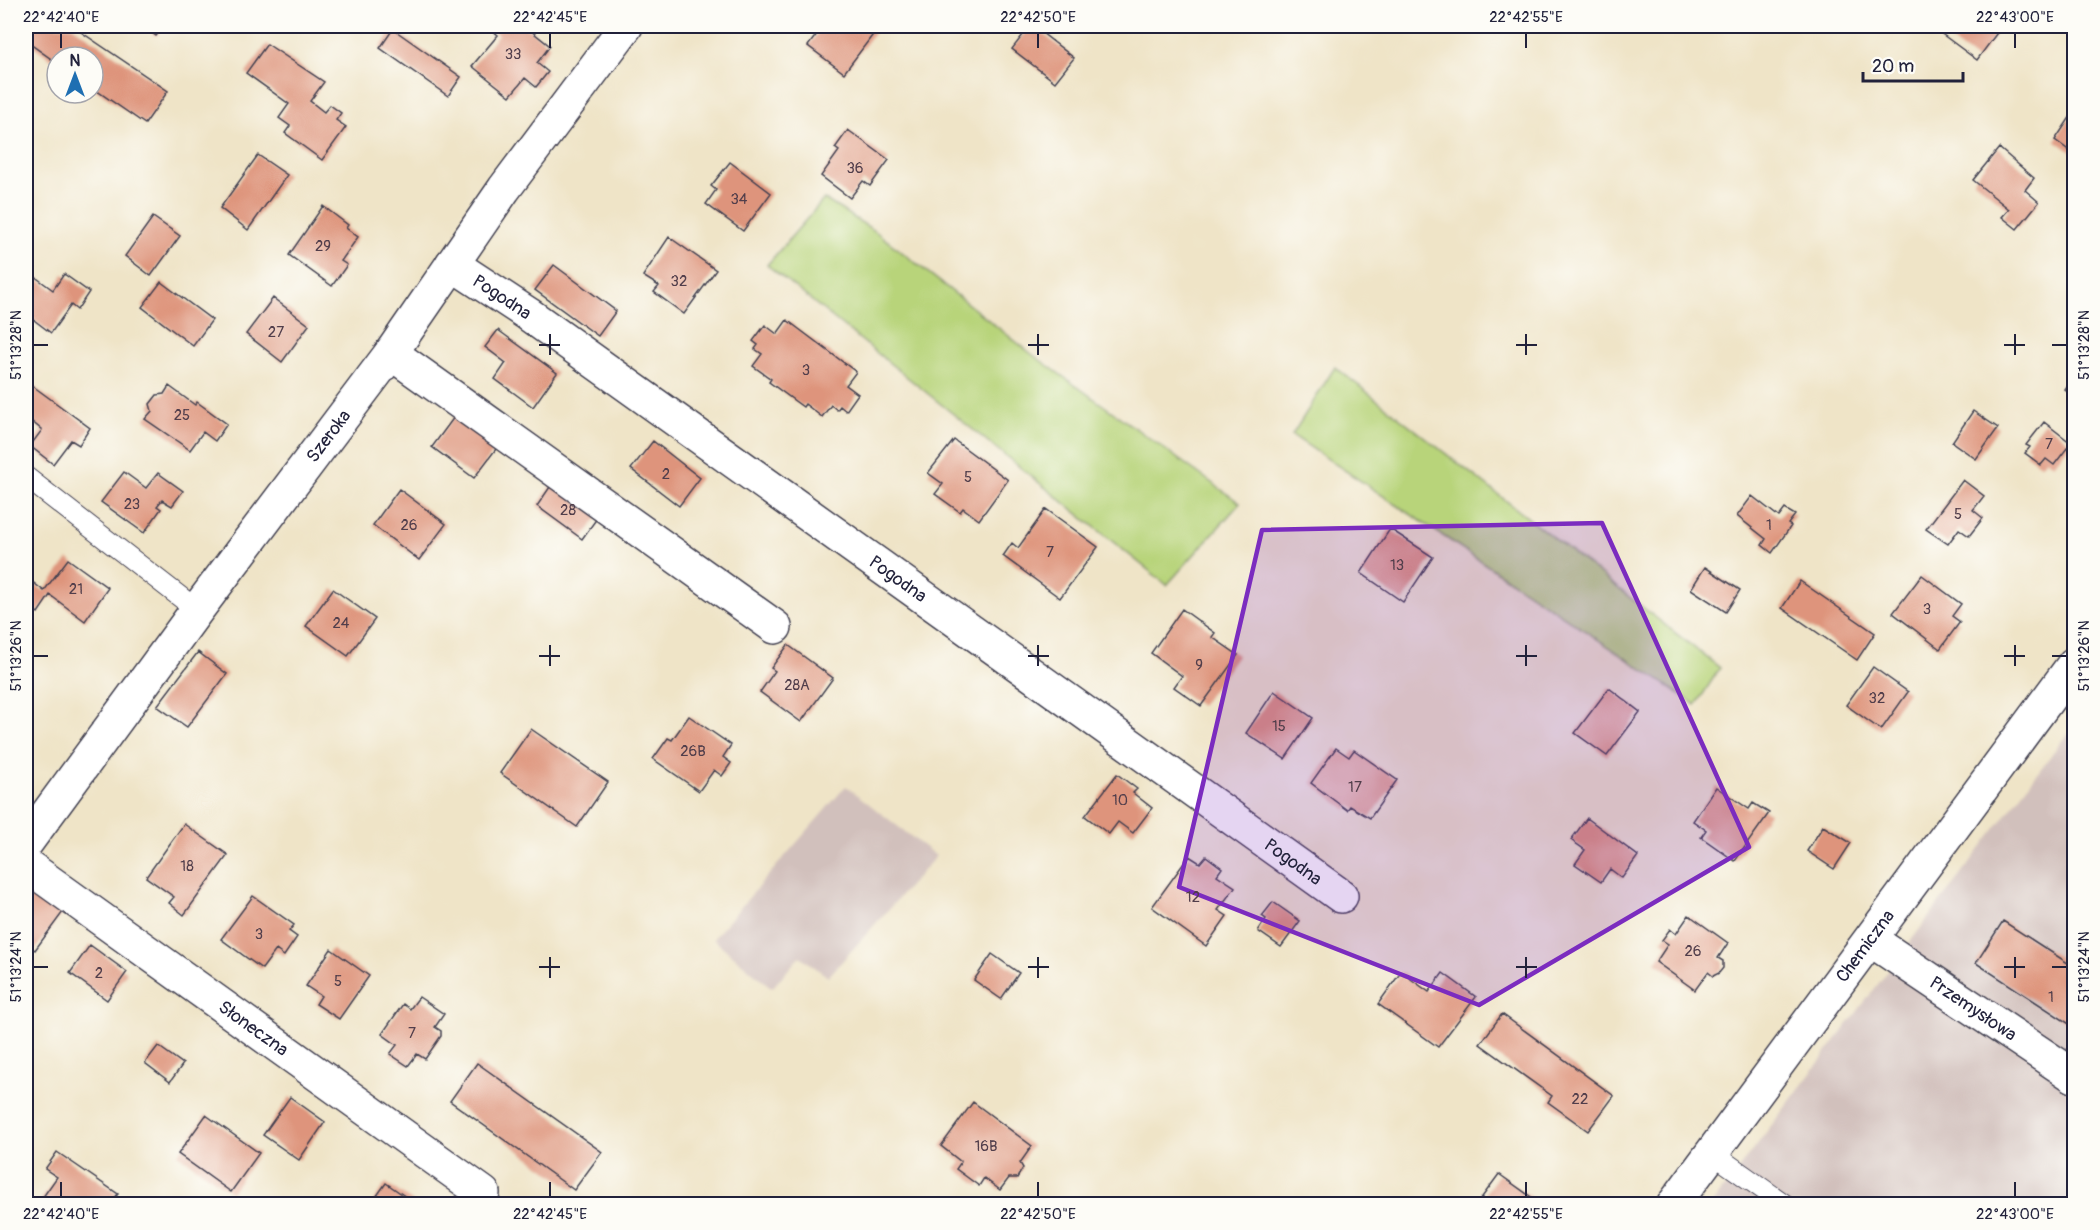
<svg xmlns="http://www.w3.org/2000/svg" width="2100" height="1230" viewBox="0 0 2100 1230" font-family="Pangolin,sans-serif">
<style>
.industrial{fill:#d1c0bc}
.green{fill:#b8d47a;stroke:#6d7b5a;stroke-width:1.5}
.building{fill:#de947c}
.lines{fill:none;stroke-linecap:round;stroke-linejoin:round}
.service-casing{stroke:#413f50;stroke-width:22}
.minor-casing{stroke:#413f50;stroke-width:36}
.tertiary-casing{stroke:#413f50;stroke-width:36}
.service{stroke:#fff;stroke-width:20}
.minor{stroke:#fff;stroke-width:33}
.tertiary{stroke:#fff;stroke-width:33}
.marked{fill:#7b2cbf;fill-opacity:0.2;stroke:#7b2cbf;stroke-width:4.5;stroke-linejoin:round}
.ticks{fill:none;stroke:#22223b;stroke-width:2}
.labels{text-anchor:middle;dominant-baseline:central;stroke-width:6;stroke-linejoin:round;paint-order:stroke}
.number-label{font-size:15px;fill:#513e4b}
.street-label{font-size:18px;fill:#22223b;stroke:#fdfcf7}
.neatline{fill:none;stroke:#22223b;stroke-width:2}
.ticks-label{font-size:15px;text-anchor:middle;fill:#22223b}
</style>
<rect width="100%" height="100%" fill="#fdfcf7"/>
<filter id="ink" filterUnits="userSpaceOnUse"><feTurbulence type="fractalNoise" baseFrequency=".0167" numOctaves="2"/><feDisplacementMap in="SourceGraphic" scale="12" xChannelSelector="R" yChannelSelector="G"/><feConvolveMatrix kernelMatrix="1 2 1 2 8 2 1 2 1" color-interpolation-filters="sRGB"/></filter>
<filter id="wash" filterUnits="userSpaceOnUse"><feTurbulence type="fractalNoise" baseFrequency=".008" numOctaves="4" result="noise"/><feDisplacementMap in="SourceGraphic" scale="24" xChannelSelector="R" yChannelSelector="G"/><feGaussianBlur stdDeviation="1.35" result="paint"/><feColorMatrix in="noise" values="0 0 0 0 0 0 0 0 0 0 0 0 0 0 0 0 0 1.4 0 .05"/><feComposite in="paint" operator="in"/></filter>
<g filter="url(#wash)">
<rect width="100%" height="100%" fill="#efe4c7"/>
<path class="industrial" d="M2067 734 2074 738V1204H1712Z
M846 786 936 856 828 977 800 956 772 988 713 939Z"/>
<path class="green" d="M824 199 875 231 1033 355 1240 503 1167 585 767 265Z
M1335 367 1720 668 1696 705 1292 435Z"/>
<g id="blocks">
<path class="building" d="M28 26H72L168 91 145 124 93 88V57H57V63L26 41V30Z
M143 26H164L156 36Z
M494 26H525L550 46 537 63 548 72 536 87 525 78 510 96 472 66 498 35 491 29Z
M823 26H866L875 32 844 73 808 46Z
M1030 26H1033L1074 58 1055 82 1012 49Z
M1938 26H2002L1977 60 1935 29Z
M393 29 461 77 448 96 380 48Z
M267 44 324 82 310 101 324 112 330 105 341 113 336 120 346 127 322 160 285 133 290 126 279 118 289 104 246 73Z
M2071 116 2074 119V154L2055 140Z
M848 130 889 160 870 186 863 181 850 198 821 176 839 151 835 148Z
M1999 148 2034 178 2025 190 2039 202 2017 229 2002 217 2009 209 1973 180Z
M258 155 287 175 248 230 220 208Z
M730 162 771 193 743 231 706 204 716 190 711 186Z
M323 206 348 225 346 228 358 237 341 261 347 265 332 286 289 255Z
M153 217 180 236 151 276 125 256Z
M669 237 716 270 684 314 654 292 659 286 643 276Z
M554 265 616 311 598 336 535 290Z
M30 273 53 290 64 274 89 292 77 310 71 305 51 333 26 314V279Z
M161 282 212 320 193 346 142 307Z
M273 298 309 325 282 362 246 334Z
M787 320 856 372 846 385 858 394 846 411 840 406 837 410 831 405 822 417 805 404 803 407 769 382 771 379 753 366 762 354 755 349 758 345 753 341 765 325 777 334Z
M498 330 557 373 533 407 495 379 506 363 485 347Z
M2074 377V397L2065 390Z
M30 384 90 428 79 445 71 440 53 464 30 446 42 430 26 417V389Z
M169 386 195 405 197 402 227 424 215 441 203 432 190 450 145 419 152 411 150 404 157 395 164 394Z
M1973 411 1998 428 1976 459 1952 442Z
M457 413 499 445 474 478 432 447Z
M2044 422 2071 443 2054 465 2046 459 2041 465 2025 453 2030 447 2026 445Z
M954 440 1008 480 979 520 963 508 960 512 935 494 943 484 928 473Z
M653 441 700 478 679 506 631 469Z
M124 472 146 488 158 473 183 491 172 506 162 500 157 506 161 509 144 533 101 502Z
M1963 480 1984 496 1973 510 1983 518 1969 536 1959 529 1948 544 1926 529Z
M554 481 600 514 582 539 537 506Z
M399 489 446 524 419 560 373 525Z
M1752 496 1779 517 1785 509 1795 515 1788 524 1791 526 1772 553 1762 545 1766 539 1737 516Z
M1046 509 1098 547 1060 598 1003 556 1012 543 1018 548Z
M1390 529 1433 557 1403 602 1361 573Z
M68 559 108 588 85 621 50 595 38 613 26 604V577L44 591Z
M1705 567 1740 590 1726 612 1691 589Z
M1922 575 1961 604 1952 616 1960 622 1940 649 1893 613Z
M1800 581 1875 633 1857 660 1782 608Z
M333 589 375 619 348 656 306 626Z
M1182 609 1215 633 1212 637 1238 655 1201 706 1174 687 1182 676 1151 653Z
M788 645 833 678 801 722 760 692 775 671 771 668Z
M198 652 227 674 187 727 157 706Z
M1873 667 1908 692 1881 730 1846 705Z
M1609 688 1640 712 1607 756 1575 733Z
M1274 691 1313 718 1285 759 1246 733Z
M689 716 731 745 723 757 731 763 722 776 714 770 699 791 653 759 668 738 672 740Z
M531 729 608 782 577 827 500 773Z
M1336 748 1349 757 1354 750 1397 780 1370 818 1350 806 1347 810 1311 783Z
M1117 774 1137 789 1133 793 1152 808 1133 833 1118 822 1109 834 1085 816Z
M1716 787 1749 809 1753 803 1769 813 1735 861 1701 837 1706 830 1693 821Z
M1587 818 1638 856 1622 878 1610 869 1601 882 1575 864 1585 850 1571 840Z
M184 824 228 855 184 915 169 903 174 897 146 877Z
M1823 826 1851 843 1834 869 1807 851Z
M1189 856 1200 863 1206 856 1222 868 1217 875 1235 887 1218 910 1227 916 1206 946 1152 907Z
M32 889 63 912 35 950 26 944V898Z
M253 896 294 925 289 931 297 937 284 956 276 950 262 969 221 939Z
M1273 902 1300 921 1281 947 1258 931 1266 919 1262 916Z
M1689 915 1728 943 1718 958 1723 961V968L1719 973 1713 976 1708 972 1695 990 1656 962 1668 944 1662 940 1670 929 1676 934Z
M2003 921 2074 967V1027L1976 963Z
M90 945 127 972 107 1000 70 973Z
M331 949 369 976 339 1019 316 1004 321 996 306 986Z
M992 954 1019 973 1001 999 974 980Z
M1401 972 1429 992 1443 973 1476 997 1438 1047 1378 1004Z
M419 997 444 1014 435 1027 441 1031V1036L425 1059 417 1054 408 1066 390 1054 397 1045 382 1034 403 1004 410 1009Z
M1502 1014 1614 1096 1588 1131 1548 1102 1552 1096 1480 1044Z
M158 1046 183 1064 170 1082 145 1063Z
M477 1063 602 1152 574 1190 450 1101Z
M290 1097 325 1122 299 1160 263 1135Z
M973 1102 1032 1146 1020 1163 1023 1168 1017 1178H1009L1000 1190 984 1178 979 1186 956 1169 961 1162 941 1146Z
M206 1115 259 1153 231 1192 178 1154Z
M57 1152 118 1194 110 1204H38L57 1177 45 1169Z
M1499 1174 1541 1204H1477Z
M386 1183 416 1204H371Z"/>
</g>
</g>
<g filter="url(#ink)">
<use href="#blocks" fill-opacity="0" stroke="#413f50" stroke-width="1.5"/>
<g class="lines">
<g class="service-casing">
<path id="service" d="M26 477 197 610
M1712 1153 1784 1204"/>
</g>
<g class="minor-casing">
<g id="minor">
<path id="s1" d="M452 264 528 314 1341 896"/>
<path d="M391 353 775 627"/>
<path id="s2" d="M26 843 197 610 391 353 504 189 626 26"/>
<path id="s3" d="M26 865 483 1193"/>
<path id="s4" d="M1871 940 2074 1076"/>
</g>
</g>
<g class="tertiary-casing">
<g id="tertiary">
<path id="s5" d="M1674 1204 2074 664"/>
</g>
</g>
<use href="#service" class="service"/>
<use href="#minor" class="minor"/>
<use href="#tertiary" class="tertiary"/>
</g>
</g>
<path class="marked" d="M1602 523 1749 847 1479 1005 1179 887 1262 530Z"/>
<path class="ticks" d="M61 33V48M550 33V48M1038 33V48M1526 33V48M2015 33V48M550 334V355M1038 334V355M1526 334V355M2015 334V355M33 345H48M539 345H560M1028 345H1049M1516 345H1537M2004 345H2025M2052 345H2067M550 645V666M1038 645V666M1526 645V666M2015 645V666M33 656H48M539 656H560M1028 656H1049M1516 656H1537M2004 656H2025M2052 656H2067M550 957V978M1038 957V978M1526 957V978M2015 957V978M33 967H48M539 967H560M1028 967H1049M1516 967H1537M2004 967H2025M2052 967H2067M61 1182V1197M550 1182V1197M1038 1182V1197M1526 1182V1197M2015 1182V1197"/>
<g class="labels">
<g class="number-label">
<text x="513" y="54">33</text>
<text x="855" y="168">36</text>
<text x="739" y="199">34</text>
<text x="323" y="246">29</text>
<text x="679" y="281">32</text>
<text x="276" y="332">27</text>
<text x="806" y="370">3</text>
<text x="182" y="415">25</text>
<text x="2049" y="444">7</text>
<text x="666" y="474">2</text>
<text x="968" y="477">5</text>
<text x="132" y="504">23</text>
<text x="568" y="510">28</text>
<text x="1958" y="514">5</text>
<text x="409" y="525">26</text>
<text x="1769" y="525">1</text>
<text x="1050" y="552">7</text>
<text x="1397" y="565">13</text>
<text x="76" y="589">21</text>
<text x="1927" y="609">3</text>
<text x="341" y="623">24</text>
<text x="1199" y="665">9</text>
<text x="797" y="685">28A</text>
<text x="1877" y="698">32</text>
<text x="1279" y="726">15</text>
<text x="693" y="751">26B</text>
<text x="1355" y="787">17</text>
<text x="1120" y="800">10</text>
<text x="187" y="866">18</text>
<text x="1193" y="897">12</text>
<text x="259" y="934">3</text>
<text x="1693" y="951">26</text>
<text x="99" y="973">2</text>
<text x="338" y="981">5</text>
<text x="2051" y="997">1</text>
<text x="412" y="1033">7</text>
<text x="1580" y="1099">22</text>
<text x="986" y="1146">16B</text>
</g>
<g class="street-label">
<text stroke="none"><textPath href="#s1" startOffset="60">Pogodna</textPath></text>
<text stroke="none"><textPath href="#s2" startOffset="507">Szeroka</textPath></text>
<text stroke="none"><textPath href="#s1" startOffset="546">Pogodna</textPath></text>
<text stroke="none"><textPath href="#s1" startOffset="1032">Pogodna</textPath></text>
<text stroke="none"><textPath href="#s5" startOffset="321">Chemiczna</textPath></text>
<text stroke="none"><textPath href="#s4" startOffset="123">Przemysłowa</textPath></text>
<text stroke="none"><textPath href="#s3" startOffset="280">Słoneczna</textPath></text>
</g>
</g>
<rect width="2100" height="1230" fill="none" stroke="#fdfcf7" stroke-width="66"/>
<g transform="translate(75 75)"><circle r="28" fill="#fdfcf7" stroke="#a5a5ac" stroke-width="1.5"/>
<path d="M0-4.5L10 22L0 15L-10 22Z" fill="#1f6fb2"/>
<text y="-9" font-size="16" font-weight="bold" text-anchor="middle" fill="#22223b">N</text>
</g>
<path d="M1863 72v9h100v-9" fill="none" stroke="#22223b" stroke-width="3"/>
<text x="1872" y="72" font-size="18" fill="#22223b" stroke="#fdfcf7" stroke-width="4.5" paint-order="stroke">20 m</text>
<rect x="33" y="33" width="2034" height="1164" class="neatline"/>
<g class="ticks-label">
<text x="61" y="22">22°42'40"E</text>
<text x="550" y="22">22°42'45"E</text>
<text x="1038" y="22">22°42'50"E</text>
<text x="1526" y="22">22°42'55"E</text>
<text x="2015" y="22">22°43'00"E</text>
<text transform="translate(16 345) rotate(-90)" y="5">51°13'28"N</text>
<text transform="translate(2084 345) rotate(-90)" y="5">51°13'28"N</text>
<text transform="translate(16 656) rotate(-90)" y="5">51°13'26"N</text>
<text transform="translate(2084 656) rotate(-90)" y="5">51°13'26"N</text>
<text transform="translate(16 967) rotate(-90)" y="5">51°13'24"N</text>
<text transform="translate(2084 967) rotate(-90)" y="5">51°13'24"N</text>
<text x="61" y="1219">22°42'40"E</text>
<text x="550" y="1219">22°42'45"E</text>
<text x="1038" y="1219">22°42'50"E</text>
<text x="1526" y="1219">22°42'55"E</text>
<text x="2015" y="1219">22°43'00"E</text>
</g>
</svg>
